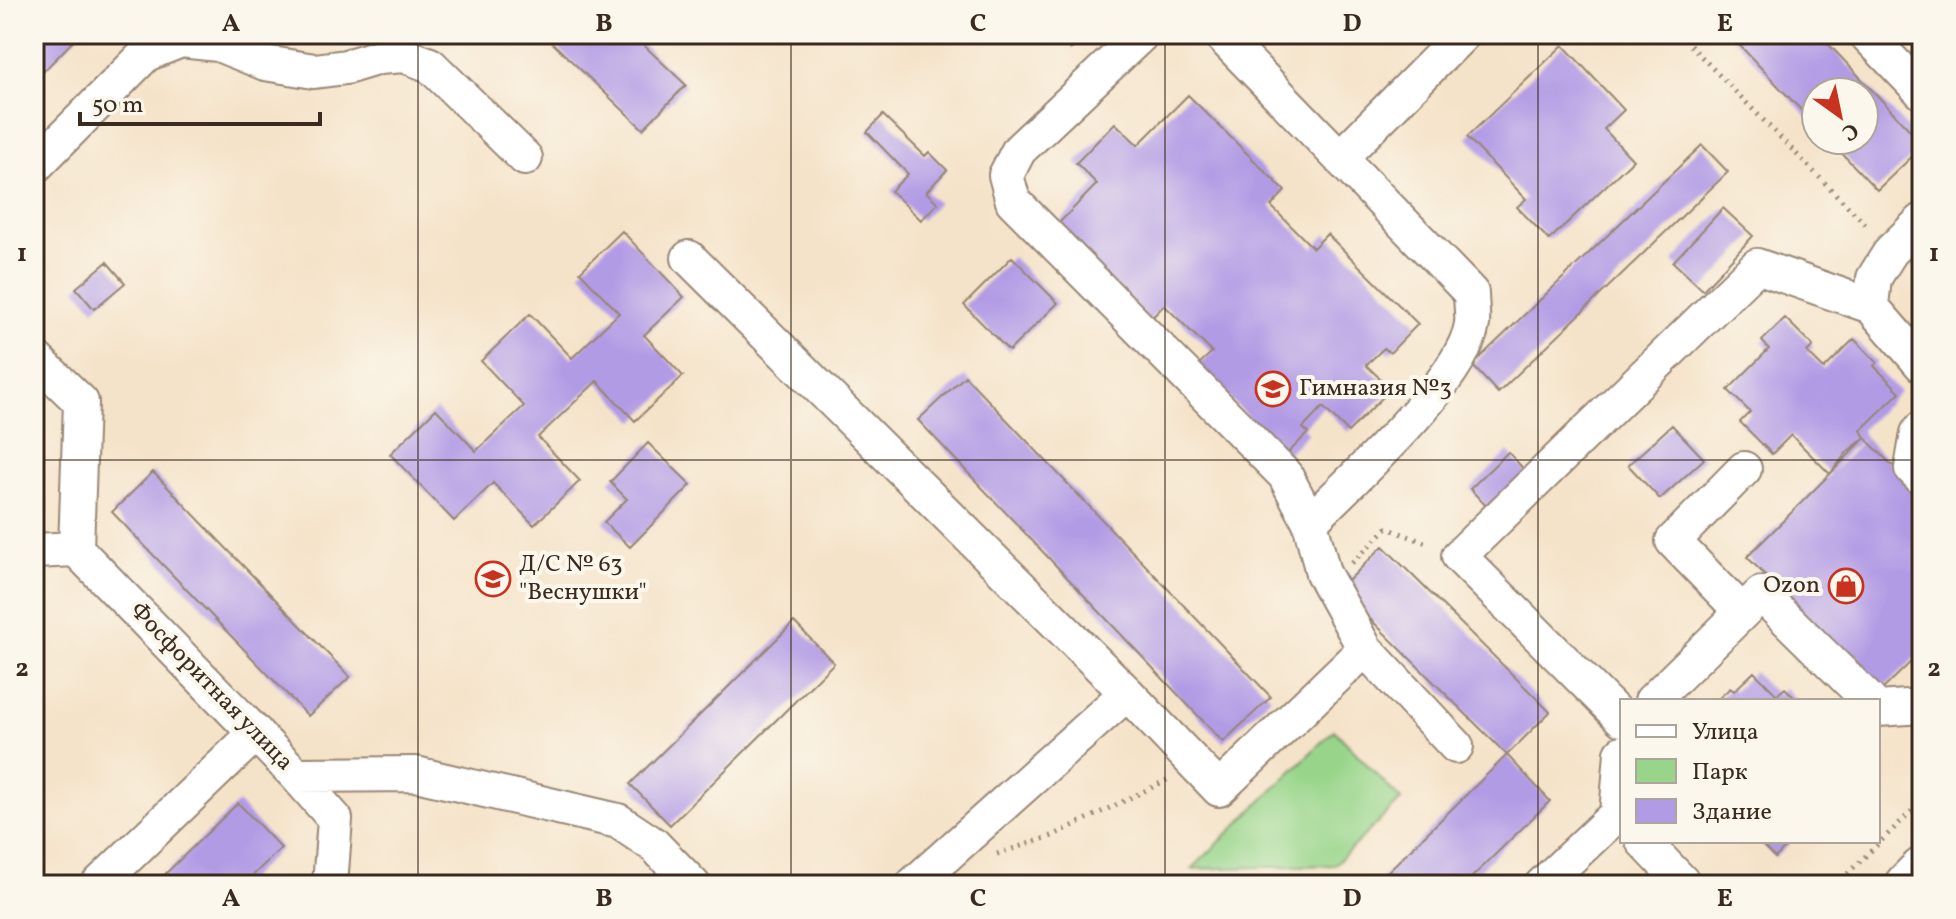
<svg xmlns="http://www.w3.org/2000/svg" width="1956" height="919" viewBox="0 0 1956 919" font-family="Vollkorn,serif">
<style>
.green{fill:#98d58a;stroke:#6a8054;stroke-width:2}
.building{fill:#b29be5}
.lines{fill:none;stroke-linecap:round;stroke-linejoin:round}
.minor-casing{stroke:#988674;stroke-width:38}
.major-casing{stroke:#988674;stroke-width:48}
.path{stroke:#988674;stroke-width:5;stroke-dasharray:2 6;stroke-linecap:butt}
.minor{stroke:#fff;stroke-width:34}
.major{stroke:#fff;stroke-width:44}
.grid{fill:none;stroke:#3b2a1e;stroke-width:2;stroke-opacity:0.55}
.labels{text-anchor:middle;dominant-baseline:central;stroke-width:8;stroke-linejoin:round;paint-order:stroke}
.poi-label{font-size:24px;fill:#3b2a1e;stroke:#fbf7ec;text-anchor:start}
.street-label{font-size:24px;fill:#3b2a1e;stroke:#fbf7ec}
.neatline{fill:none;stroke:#3b2a1e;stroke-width:3}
.grid-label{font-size:26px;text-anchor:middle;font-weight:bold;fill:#3b2a1e}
</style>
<rect width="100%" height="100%" fill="#fbf7ec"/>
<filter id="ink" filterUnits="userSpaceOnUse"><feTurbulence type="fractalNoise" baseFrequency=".0125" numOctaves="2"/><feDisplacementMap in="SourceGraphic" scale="16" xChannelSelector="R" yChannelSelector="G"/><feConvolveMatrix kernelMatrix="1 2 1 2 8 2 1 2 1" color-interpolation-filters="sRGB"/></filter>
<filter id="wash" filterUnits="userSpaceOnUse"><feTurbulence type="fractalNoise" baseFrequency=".006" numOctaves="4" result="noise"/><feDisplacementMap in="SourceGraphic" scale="32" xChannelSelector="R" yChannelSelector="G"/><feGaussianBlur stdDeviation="1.8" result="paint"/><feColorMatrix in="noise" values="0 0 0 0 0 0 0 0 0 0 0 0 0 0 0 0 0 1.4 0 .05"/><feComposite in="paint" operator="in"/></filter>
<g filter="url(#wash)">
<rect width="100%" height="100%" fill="#f5e3c9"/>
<path class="green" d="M1334 730 1401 800 1334 865 1192 869Z"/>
<g id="blocks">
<path class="building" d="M34 34H80L34 81Z
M543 34H632L686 85 643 129Z
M1729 34H1819L1922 143V147L1877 190 1829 140H1864V92H1816V126Z
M1563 45 1624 110 1604 129 1633 160 1549 240 1517 207 1526 199 1467 137Z
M1188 95 1285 191 1271 206 1313 248 1327 234 1418 324 1390 353 1384 348 1366 365 1391 389 1348 432 1323 407 1303 428 1308 433 1286 455 1197 366 1212 352 1164 305 1149 321 1055 227 1097 184 1076 163 1115 123 1138 145Z
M883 115 925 156 929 152 947 170 926 192 938 203 921 220 891 191 908 174 867 132Z
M1702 145 1728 172 1498 393 1472 365Z
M1723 208 1753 236 1703 290 1673 262Z
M622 231 684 297 644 335 683 376 635 421 597 381 538 437 580 481 534 525 493 483 454 521 390 454 436 409 476 451 524 406 481 361 530 314 572 358 619 313 580 272Z
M1012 257 1058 303 1009 351 964 305Z
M107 262 125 283 94 309 76 288Z
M1785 318 1813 346 1807 352 1824 369 1854 339 1877 362 1874 366 1900 392 1861 430 1865 438 1848 451 1830 474 1865 438 1922 495V651L1881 691 1747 557 1830 474 1791 435 1772 454 1740 422 1750 412 1728 390 1769 349 1762 341Z
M965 376 1271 697 1223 742 918 420Z
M1672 425 1704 459 1660 499 1628 465Z
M648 443 691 485 630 547 604 522 627 499 610 482Z
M1508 452 1530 476 1492 512 1470 489Z
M153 472 350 677 308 716 112 512Z
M1383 546 1550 712 1507 755 1550 801 1464 885H1374L1507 755 1340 589Z
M794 622 834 663 670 825 630 784Z
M1754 672 1777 695 1785 688 1798 701H1716L1730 688 1734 691Z
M238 803 281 848 243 885H154Z
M1758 841H1792L1775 858Z"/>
</g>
</g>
<g filter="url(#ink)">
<use href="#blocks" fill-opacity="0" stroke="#988674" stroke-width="2"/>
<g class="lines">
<g class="minor-casing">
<path id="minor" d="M1142 34 1019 150 1006 175 1013 201 1285 475 1310 522 1323 573 1365 649 1456 746
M1220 34 1471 293C1471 303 1473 314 1472 324 1464 380 1351 480 1310 522
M1866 34 1922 92
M1340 158 1463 34
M34 167 146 54 181 40 218 44 265 63 314 71 346 67 379 57 404 55 430 65 525 158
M1922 221 1891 251 1874 278 1871 306 1922 365
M689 258 1127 693 1219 789 1365 649
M34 357 81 402 76 549 296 775 416 774 618 821 654 845 693 885
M1922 428 1918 433 1912 468 1922 478
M34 551 76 549
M1742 612 1673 541 1744 469
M1652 701 1761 594 1870 701
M1878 709 1922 706
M1622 719 1459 556 1757 266 1871 306
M296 775 335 819 330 885
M1643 841 1685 885
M98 885 256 733
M913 885 1127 693
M1542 885 1617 814 1622 753"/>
</g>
<g class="major-casing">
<path id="major" d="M1907 885 1922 870"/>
</g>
<path class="path" d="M1063 34 1075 54
M1679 34 1869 228
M1352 563 1387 528 1429 544
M997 854 1052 836 1167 780
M1836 885 1922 801"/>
<use href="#minor" class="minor"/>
<use href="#major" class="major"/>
</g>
</g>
<path class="grid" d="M418 34V885M791 34V885M1165 34V885M1538 34V885M34 460H1922"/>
<defs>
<g id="school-ring" transform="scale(1.8)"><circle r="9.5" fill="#fbf7ec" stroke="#c8321e" stroke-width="1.5"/><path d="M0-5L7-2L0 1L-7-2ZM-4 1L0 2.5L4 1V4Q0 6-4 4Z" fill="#c8321e"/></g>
<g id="shop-ring" transform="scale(1.8)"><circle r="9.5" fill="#fbf7ec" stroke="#c8321e" stroke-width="1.5"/><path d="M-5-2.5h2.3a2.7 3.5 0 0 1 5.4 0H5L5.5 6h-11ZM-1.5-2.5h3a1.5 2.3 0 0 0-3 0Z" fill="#c8321e"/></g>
</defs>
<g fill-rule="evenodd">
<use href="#school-ring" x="1273" y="389"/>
<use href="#school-ring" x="493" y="579"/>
<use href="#shop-ring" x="1846" y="586"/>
</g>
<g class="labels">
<g class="poi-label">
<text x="1299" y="389">Гимназия №3</text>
<text x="519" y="565">Д/С № 63<tspan x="519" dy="28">"Веснушки"</tspan></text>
<text x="1820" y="586" text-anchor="end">Ozon</text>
</g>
<g class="street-label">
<text transform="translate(211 687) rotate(46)">Фосфоритная улица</text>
</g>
</g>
<rect width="1956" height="919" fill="none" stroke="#fbf7ec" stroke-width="88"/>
<rect x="1620" y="699" width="260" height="144" fill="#fbf7ec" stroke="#aea59a" stroke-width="2"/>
<rect x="1636" y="725" width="40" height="12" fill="#ffffff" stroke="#aea59a" stroke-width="2"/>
<text x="1692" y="739" font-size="24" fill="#3b2a1e">Улица</text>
<rect x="1636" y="759" width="40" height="24" fill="#98d58a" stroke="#aea59a" stroke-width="2"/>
<text x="1692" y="779" font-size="24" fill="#3b2a1e">Парк</text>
<rect x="1636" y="799" width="40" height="24" fill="#b29be5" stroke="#aea59a" stroke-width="2"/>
<text x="1692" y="819" font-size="24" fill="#3b2a1e">Здание</text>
<g transform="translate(1840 116) rotate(147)"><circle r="38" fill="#fbf7ec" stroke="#aea59a" stroke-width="2"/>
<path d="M0-6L14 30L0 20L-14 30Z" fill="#c8321e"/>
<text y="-12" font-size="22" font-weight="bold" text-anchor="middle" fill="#3b2a1e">С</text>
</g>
<path d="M80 112v12h240v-12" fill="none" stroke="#3b2a1e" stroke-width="4"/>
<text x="92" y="112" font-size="24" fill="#3b2a1e" stroke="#fbf7ec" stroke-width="6" paint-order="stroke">50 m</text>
<rect x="44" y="44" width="1868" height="831" class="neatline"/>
<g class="grid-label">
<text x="231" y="31">A</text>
<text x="604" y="31">B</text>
<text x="978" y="31">C</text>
<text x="1352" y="31">D</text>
<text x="1725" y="31">E</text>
<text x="22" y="261">1</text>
<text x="1934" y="261">1</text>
<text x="22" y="676">2</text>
<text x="1934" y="676">2</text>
<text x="231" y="906">A</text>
<text x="604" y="906">B</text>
<text x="978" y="906">C</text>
<text x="1352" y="906">D</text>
<text x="1725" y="906">E</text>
</g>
</svg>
